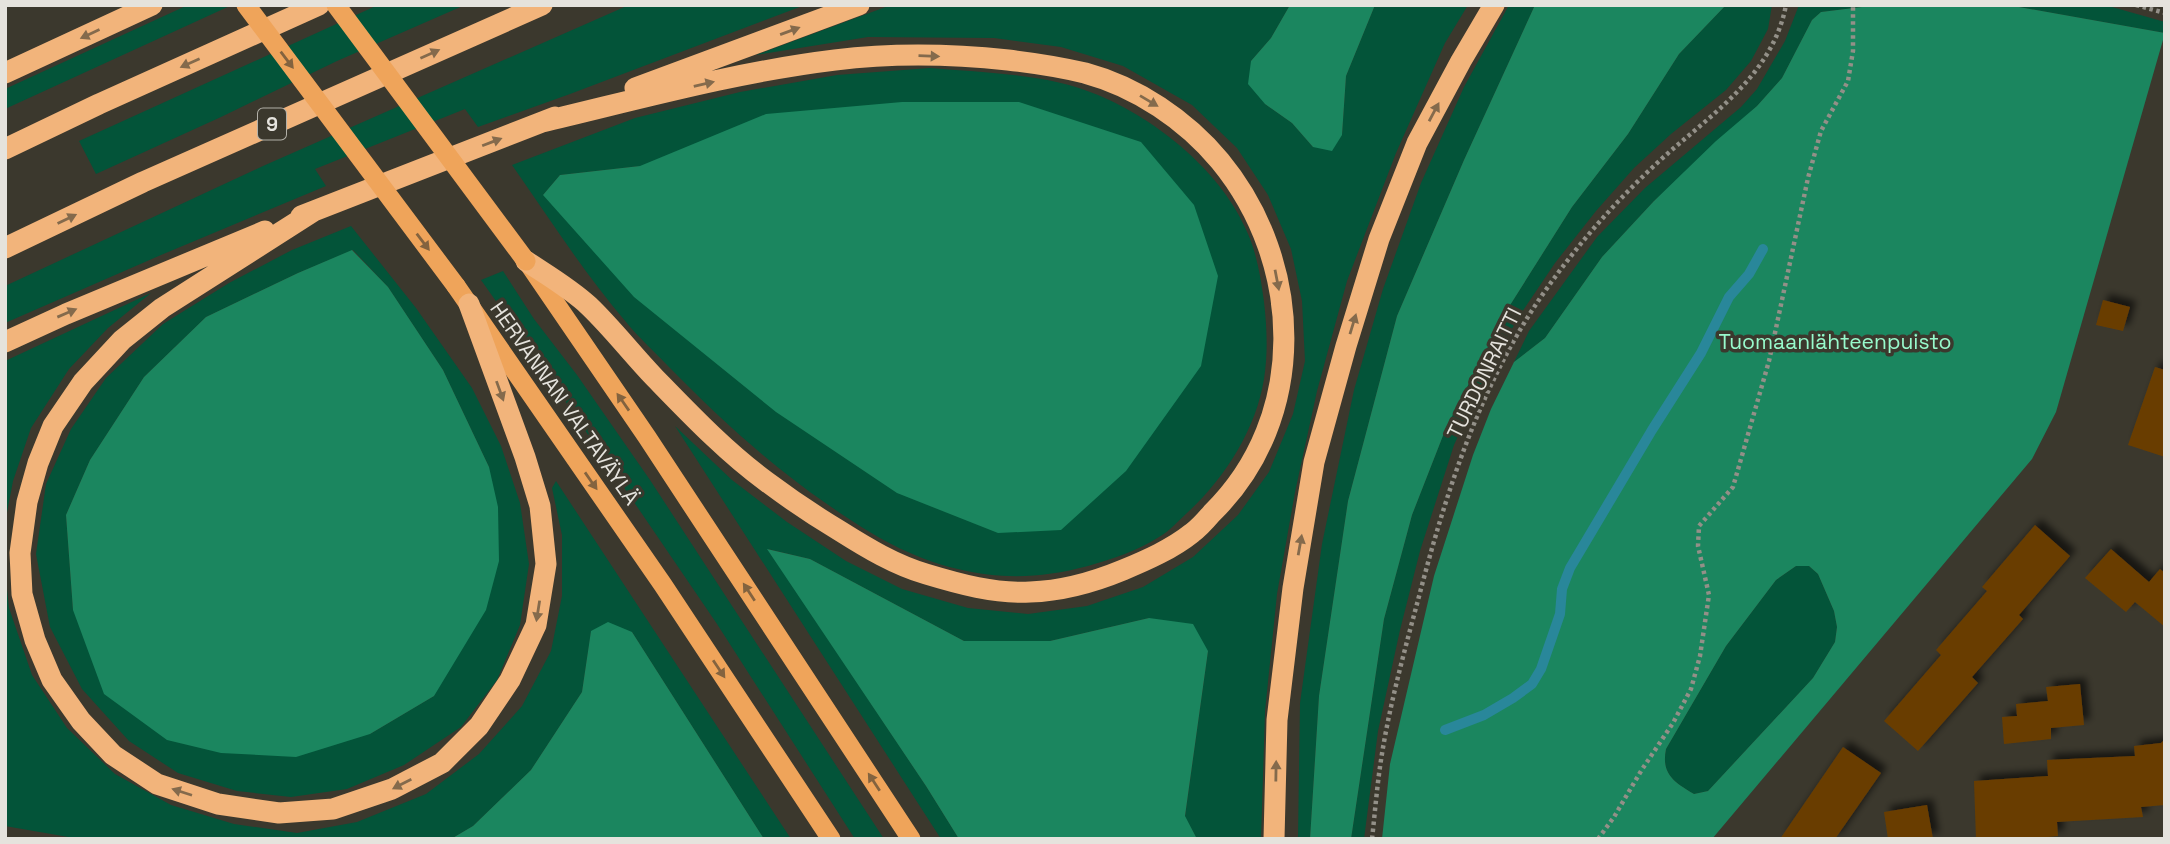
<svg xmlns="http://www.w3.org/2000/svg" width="2170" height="844" viewBox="0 0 2170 844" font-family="'Space Grotesk',sans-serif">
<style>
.green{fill:#035439;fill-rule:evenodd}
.forest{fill:#1b865f;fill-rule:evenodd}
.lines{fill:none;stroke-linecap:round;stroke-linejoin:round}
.stream{stroke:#29879a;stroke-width:10}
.building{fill:#693e01;filter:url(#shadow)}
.path{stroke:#939088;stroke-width:4.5;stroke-dasharray:3.5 3.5;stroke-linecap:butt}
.trunk{stroke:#efa45a;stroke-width:19}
.motorway{stroke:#f2b47b;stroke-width:21}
.trunk-bridge{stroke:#efa45a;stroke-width:19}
.oneway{fill:#846a4c}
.oneway2{fill:#83633f}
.labels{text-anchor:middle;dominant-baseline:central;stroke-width:7;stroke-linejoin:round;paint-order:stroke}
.shield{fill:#3b382d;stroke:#b2b0a8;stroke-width:2}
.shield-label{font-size:19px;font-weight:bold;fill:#e5e3dd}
.park-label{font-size:21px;fill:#98facc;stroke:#3b382d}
.street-label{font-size:21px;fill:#e5e3dd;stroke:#3b382d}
</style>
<defs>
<filter id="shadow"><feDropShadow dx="6" dy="-6" stdDeviation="3.5" flood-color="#0009"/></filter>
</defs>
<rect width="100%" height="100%" fill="#3b382d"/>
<path class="green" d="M188 5H232L5 109V89Z
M378 5H465L337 61 221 117 96 174 79 141Z
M629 5H805L570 94 478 127 465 109 315 169 326 186 161 255 5 323V286L263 166Z
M891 5H1290L1271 38 1251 61 1265 104 1292 123 1313 147 1342 135 1346 76 1375 5H1468L1445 43 1396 153 1347 281 1317 391 1295 492 1277 594 1265 711 1261 839H1197L1185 817 1208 651 1149 618 1050 641H964L810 559 768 549 926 786 959 839H941L675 426 732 480 787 522 846 561 902 589 968 608 1028 614 1087 606 1143 587 1193 557 1238 515 1269 472 1293 414 1305 361 1302 301 1291 249 1268 195 1237 148 1192 105 1123 66 1061 47 994 38 868 37 756 55Z
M1509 5H1535L1464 160 1397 316 1348 501 1319 696 1310 839H1298L1300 703 1322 544 1354 390 1383 289 1421 183 1464 87Z
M1726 5H1772L1768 29 1751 61 1726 90 1671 134 1634 168 1596 211 1555 263 1518 318 1485 377 1454 445 1420 551 1400 630 1378 731 1364 839H1351L1384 619 1412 515 1446 428 1507 310 1572 207 1628 134 1679 54Z
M1799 5H1878L1821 12 1812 20 1782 78 1757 106 1654 201 1602 257 1545 338 1514 362 1529 331 1597 237 1645 188 1741 107 1757 89 1785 41Z
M2008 5H2105L2165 22V33Z
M930 68C986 73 1045 73 1098 95 1158 120 1223 173 1248 234 1257 255 1261 279 1264 302 1267 327 1268 354 1264 379 1256 429 1225 478 1188 512 1179 520 1170 531 1159 537 1137 551 1112 559 1088 566 1042 578 1004 580 958 569 909 558 867 532 827 504 769 464 718 417 669 367 655 352 639 338 626 322 584 273 549 218 512 165L635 118 740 92 837 75ZM640 166 543 195 560 175Z
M351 226 416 308 472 388 501 446 520 503 529 564 520 625 497 680 461 727 404 765 347 789 291 797 237 791 178 773 129 741 82 689 50 627 36 554 46 484 71 429 106 378 163 324 229 283 292 250ZM353 250 388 287 443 370 489 467 434 696 370 734 73 610 66 515 90 460 144 377 206 317 298 273Z
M503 271 534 319 577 375 650 480 884 839H855L717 624 529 348 481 280Z
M151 293 108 328 69 369 31 428 13 481 5 523V361Z
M556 481 791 839H764L632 632H591L582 692 531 770 473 826 451 839H80L5 826V570L9 608 32 675 67 728 115 774 171 805 234 824 297 833 357 822 426 794 479 754 522 706 551 651 562 596V535L552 488Z
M1796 566H1809L1818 574 1834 611 1837 627 1835 642 1813 678 1708 791 1694 794C1674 782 1661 774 1666 749L1726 646 1776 580Z"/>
<path class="forest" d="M1290 5H1375L1346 76 1342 135 1332 151 1313 147 1292 123 1265 104 1248 84 1251 61 1271 38Z
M1535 5H1726L1679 54 1628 134 1572 207 1507 310 1446 428 1412 515 1384 619 1351 839H1310L1319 696 1348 501 1397 316 1464 160Z
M1878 5H2008L2165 33 2056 412 2032 459 1712 839H1382L1390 764 1434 576 1473 455 1491 409 1514 362 1545 338 1602 257 1654 201 1716 141 1757 106 1782 78 1812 20 1821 12ZM1796 566H1809L1818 574 1834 611 1837 627 1835 642 1813 678 1708 791 1694 794C1674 782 1661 774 1666 749L1726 646 1776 580Z
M902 102H1019L1141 142 1194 205 1218 276 1201 366 1126 471 1061 530 998 533 897 493 776 412 634 297 543 195 560 175 640 166 766 114Z
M352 250 388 287 443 370 489 467 498 507 499 561 486 610 434 696 370 734 296 757 221 753 167 740 104 694 73 610 66 515 90 460 144 377 206 317 298 273Z
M767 549 810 559 964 641H1050L1149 618 1193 624 1208 651 1185 816 1197 839H959L926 786Z
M608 622 632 632 764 839H451L473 826 531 770 582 692 591 631Z"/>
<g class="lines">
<path class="stream" d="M1445 730 1484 715 1513 698 1532 684 1541 669 1560 614 1562 589 1570 568 1652 430 1701 353 1729 297 1749 274 1763 249"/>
</g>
<path class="building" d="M2103 300 2130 307 2123 331 2096 325Z
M2155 367 2165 370V457L2128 445Z
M2035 525 2070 556 2019 615 2023 619 1972 677 1978 683 1918 751 1884 721 1941 655 1936 650 1987 591 1982 587Z
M2111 549 2149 582 2160 569 2165 573V627L2135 602 2126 612 2085 578Z
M2080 684 2084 725 2051 728V739L2004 744 2002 717 2017 716 2016 704 2048 701 2046 687Z
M2165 739V805L2141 807 2143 817 2057 822 2058 836 2028 839H1976L1974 781 2048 776 2047 760 2135 756 2134 746 2161 743Z
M1843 747 1881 773 1835 839H1780Z
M1927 805 1933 839H1888L1884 812Z"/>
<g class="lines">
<path class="path" d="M2136 5 2165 13
M1372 839C1375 812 1377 786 1381 760 1390 701 1407 642 1422 585 1450 479 1485 374 1550 284 1580 242 1616 201 1655 165 1705 118 1772 79 1786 5
M1598 839 1614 817 1641 771 1673 723 1691 689 1700 656 1709 595 1698 546 1699 526 1733 487 1769 361 1808 178 1821 131 1848 81 1853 51V5"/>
<path class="trunk" d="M528 263 647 437 911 839
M456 286 663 585 831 839"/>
<path class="motorway" d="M5 73 152 5
M635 88 859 5
M5 149 99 104 319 5
M314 211 162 308 122 340 83 382 53 426 38 463 27 502 20 553 22 594 35 640 52 680 81 721 113 755 157 784 218 804 279 813 333 809 392 789 442 763 479 726 510 680 536 625 546 564 540 506 525 457 469 304
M301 216 555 117
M5 248 143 182 542 5
M526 261C547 275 571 289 589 306 612 328 632 354 654 377 690 414 726 452 767 482 791 500 815 516 840 531 867 548 895 565 926 574 959 584 995 594 1030 592 1062 591 1094 582 1123 570 1147 560 1172 549 1192 533 1199 528 1206 520 1212 513 1309 418 1304 263 1220 161 1186 120 1137 87 1085 73 1060 67 1034 63 1008 60 951 54 892 53 835 60 736 72 639 99 542 122
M5 342 66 314 265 231
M1274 839 1277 720 1293 588 1314 462 1346 346 1379 239 1417 143 1461 61 1494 5"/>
<path class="trunk-bridge" d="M246 5 456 286
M336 5 526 261"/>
</g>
<defs><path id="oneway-solid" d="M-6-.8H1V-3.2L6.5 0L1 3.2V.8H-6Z" transform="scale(1.75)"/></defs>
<g class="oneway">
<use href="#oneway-solid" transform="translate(790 31) rotate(-20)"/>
<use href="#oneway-solid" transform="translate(90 34) rotate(155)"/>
<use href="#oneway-solid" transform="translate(430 54) rotate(-24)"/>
<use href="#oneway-solid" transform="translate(929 56) rotate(2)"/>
<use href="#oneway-solid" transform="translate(190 63) rotate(156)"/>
<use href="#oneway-solid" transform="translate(704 84) rotate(-13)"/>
<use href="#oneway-solid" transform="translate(1149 101) rotate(31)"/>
<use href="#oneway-solid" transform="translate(1434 112) rotate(-62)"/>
<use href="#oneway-solid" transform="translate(492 142) rotate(-21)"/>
<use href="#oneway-solid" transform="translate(67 219) rotate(-26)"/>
<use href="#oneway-solid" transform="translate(1277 280) rotate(79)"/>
<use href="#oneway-solid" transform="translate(67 313) rotate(-23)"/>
<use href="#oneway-solid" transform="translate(1353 324) rotate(-73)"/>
<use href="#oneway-solid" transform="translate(500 391) rotate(70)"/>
<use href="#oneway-solid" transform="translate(1300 545) rotate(-80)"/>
<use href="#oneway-solid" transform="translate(538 611) rotate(99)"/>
<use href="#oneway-solid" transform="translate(1276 771) rotate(-89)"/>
<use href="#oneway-solid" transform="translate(402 784) rotate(153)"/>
<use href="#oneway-solid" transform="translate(182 792) rotate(-162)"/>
</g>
<g class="oneway2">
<use href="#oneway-solid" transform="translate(287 60) rotate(53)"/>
<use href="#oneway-solid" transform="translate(423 242) rotate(53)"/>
<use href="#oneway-solid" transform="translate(623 402) rotate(-125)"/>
<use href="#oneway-solid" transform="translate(591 481) rotate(55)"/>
<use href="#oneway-solid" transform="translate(749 592) rotate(-123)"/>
<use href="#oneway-solid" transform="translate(719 669) rotate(56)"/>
<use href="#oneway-solid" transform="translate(874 782) rotate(-123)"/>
</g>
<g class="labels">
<rect class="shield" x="258" y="108.5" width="28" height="31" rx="5"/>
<g class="shield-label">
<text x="272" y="124">9</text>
</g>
<g class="park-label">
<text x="1835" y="341">Tuomaanlähteenpuisto</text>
</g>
<g class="street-label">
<text transform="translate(1484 373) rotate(-64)">TURDONRAITTI</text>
<text transform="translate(565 403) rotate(55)">HERVANNAN VALTAVÄYLÄ</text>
</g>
</g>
<rect width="2170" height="844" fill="none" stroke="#e5e3dd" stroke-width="14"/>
</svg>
